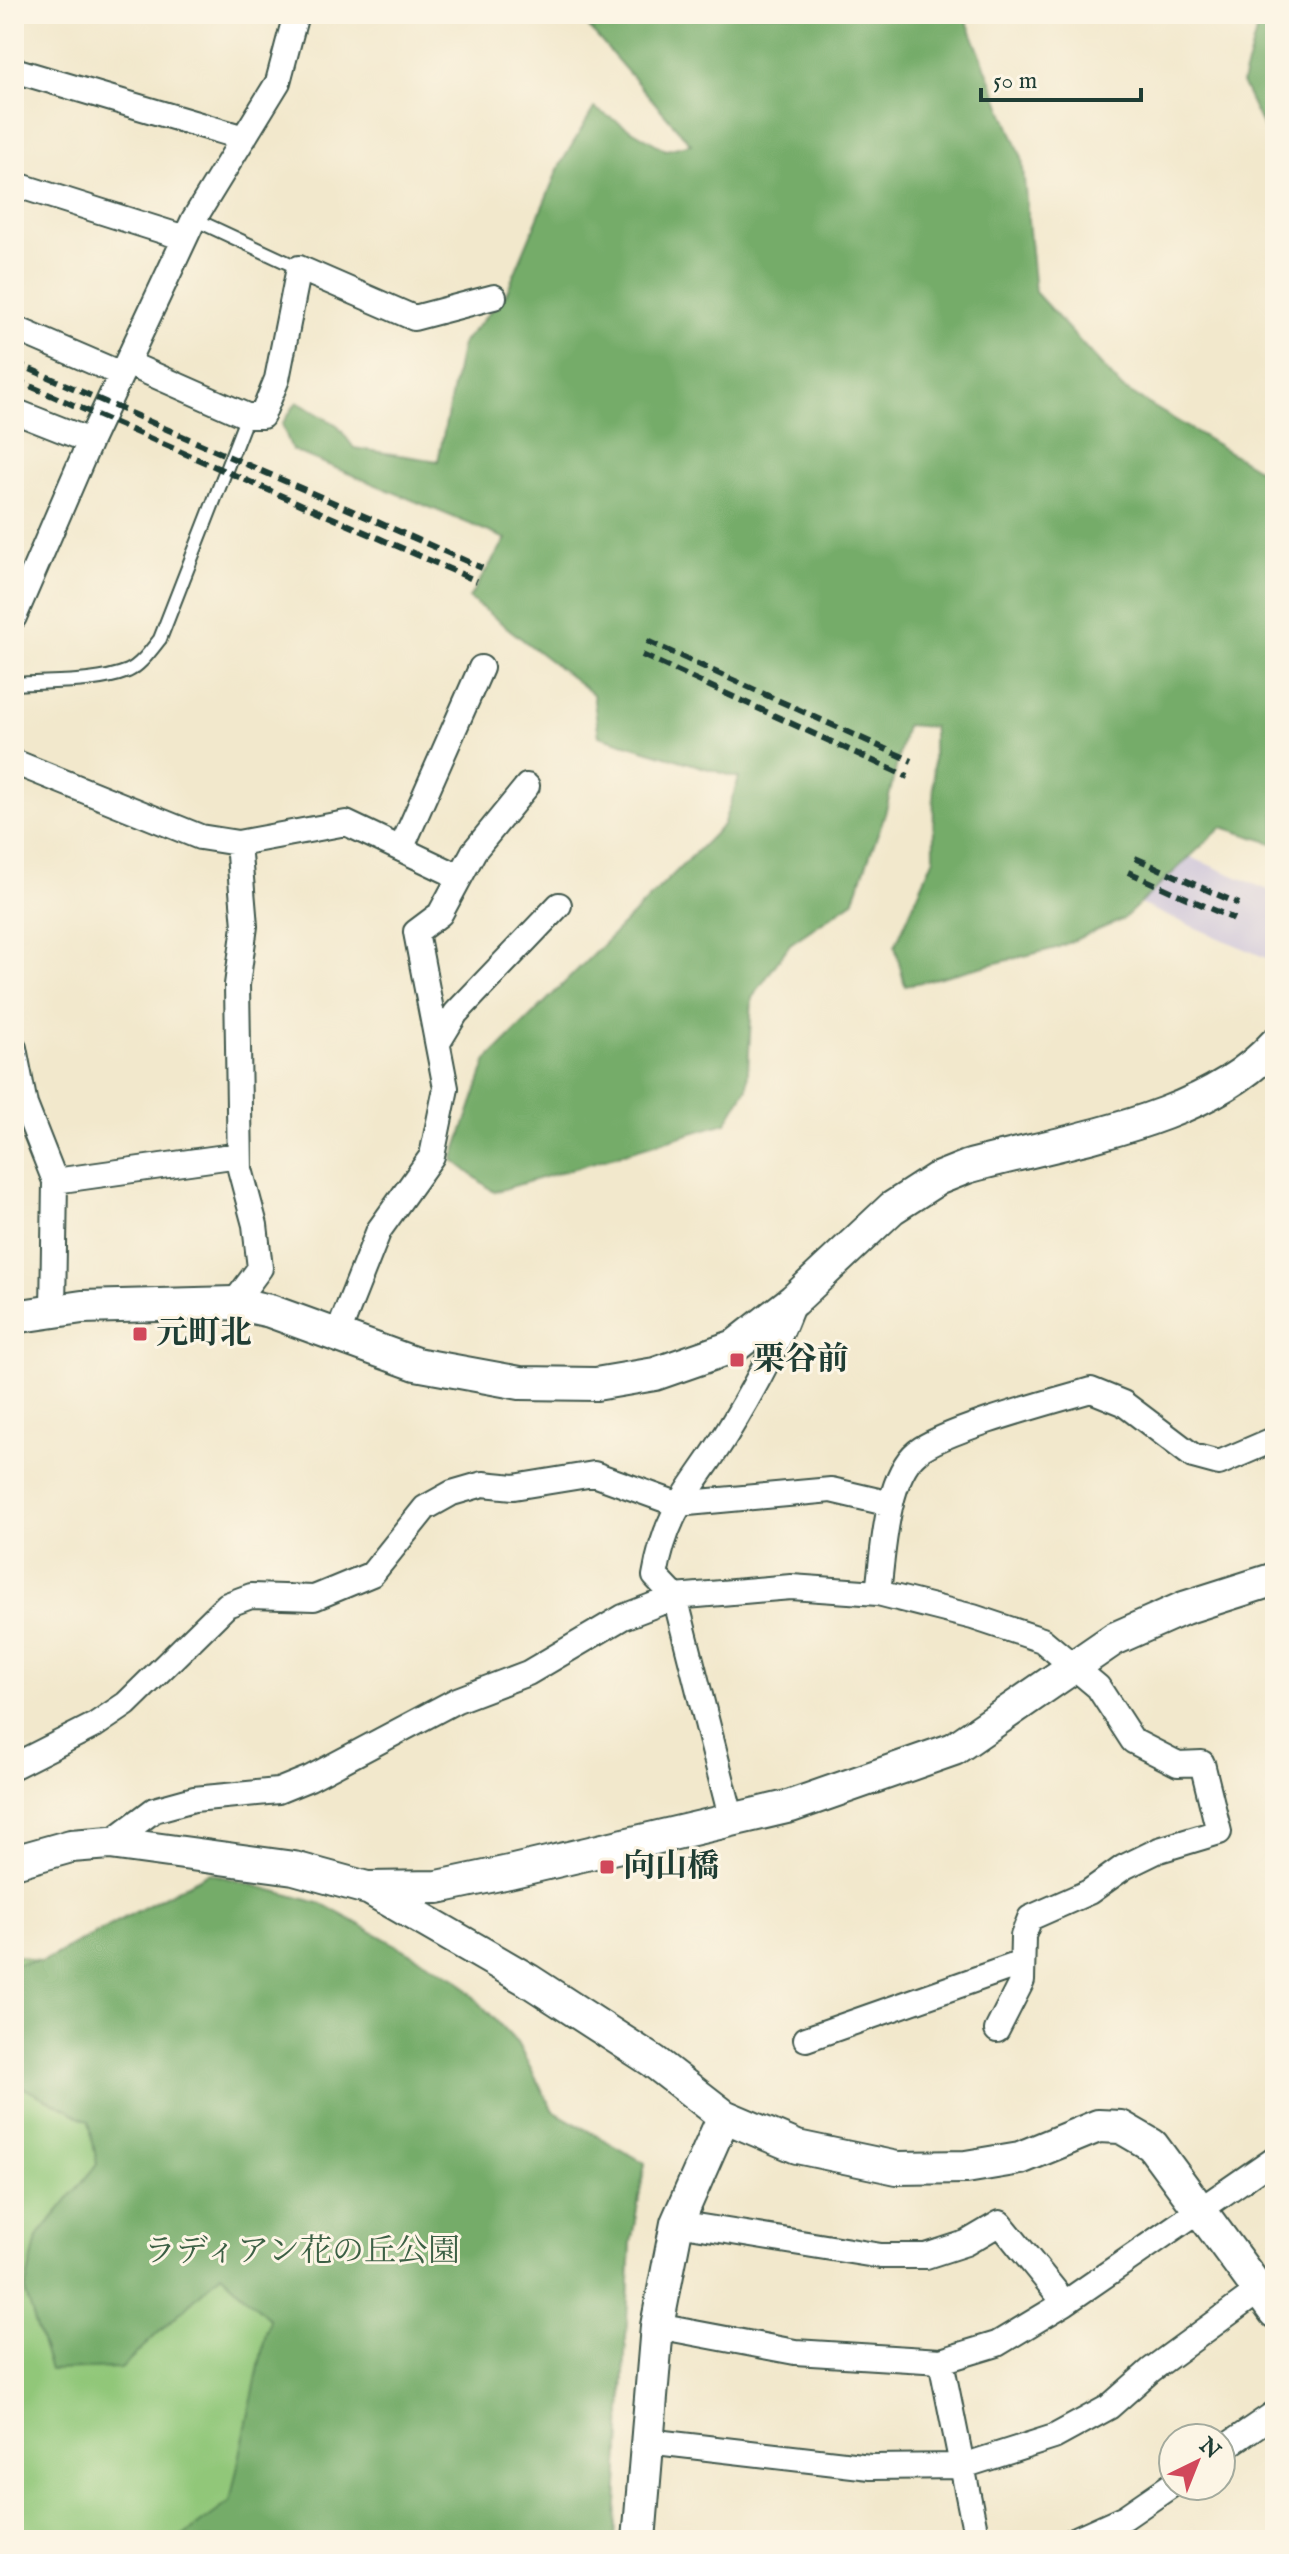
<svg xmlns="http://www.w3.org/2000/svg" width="1289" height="2554" viewBox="0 0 1289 2554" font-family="'IM FELL English','Noto Serif JP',serif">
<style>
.industrial{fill:#c8bfd8}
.green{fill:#91c779;stroke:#588256;stroke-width:2}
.forest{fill:#74ac69;stroke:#4a744e;stroke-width:2}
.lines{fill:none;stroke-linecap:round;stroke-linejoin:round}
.lane-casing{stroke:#3f574b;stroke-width:16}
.street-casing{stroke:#3f574b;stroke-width:28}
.secondary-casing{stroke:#3f574b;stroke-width:36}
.lane{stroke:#fff;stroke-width:12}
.street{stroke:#fff;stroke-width:24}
.secondary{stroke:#fff;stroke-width:32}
.rail{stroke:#1f3d34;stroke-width:6;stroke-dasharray:12 6;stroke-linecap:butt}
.poi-dot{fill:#d1495b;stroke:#fcf5e5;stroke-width:3}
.labels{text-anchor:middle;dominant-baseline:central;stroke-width:6;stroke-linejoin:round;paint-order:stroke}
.poi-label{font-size:32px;font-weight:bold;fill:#1f3d34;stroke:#fcf5e5;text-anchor:start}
.park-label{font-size:32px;fill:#3c6045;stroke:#fcf5e5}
</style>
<rect width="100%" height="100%" fill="#fcf5e5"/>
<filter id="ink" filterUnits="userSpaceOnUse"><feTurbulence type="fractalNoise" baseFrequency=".0125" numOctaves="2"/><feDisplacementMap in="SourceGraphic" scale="16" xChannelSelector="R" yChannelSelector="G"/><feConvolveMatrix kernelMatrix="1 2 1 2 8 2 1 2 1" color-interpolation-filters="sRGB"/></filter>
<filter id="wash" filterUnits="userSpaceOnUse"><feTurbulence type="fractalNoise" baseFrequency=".006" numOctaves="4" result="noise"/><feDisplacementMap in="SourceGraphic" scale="32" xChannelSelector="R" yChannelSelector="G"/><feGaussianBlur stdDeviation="1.8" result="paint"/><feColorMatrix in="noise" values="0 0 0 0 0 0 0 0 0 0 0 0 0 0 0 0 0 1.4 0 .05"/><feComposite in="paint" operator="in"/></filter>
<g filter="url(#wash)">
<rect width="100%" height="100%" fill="#f2e8cc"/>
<path class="industrial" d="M1120 827 1275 893V949L1271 960 1095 885Z"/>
<path class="green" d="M209 1873 322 1904 457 1979 517 2043 553 2111 645 2163 631 2243 615 2540H14V1955L42 1962Z"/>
<path class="forest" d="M577 14H964L1022 158 1035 292 1122 388 1261 471 1275 469V844L1222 827 1122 920 1056 948 905 986 895 946 934 858 933 727 906 725 885 814 853 901 790 944 752 998 747 1088 726 1123 494 1192 453 1160 487 1060 723 825 739 778 599 736 593 694 469 598 506 539 292 450 282 424 297 402 337 425 354 448 438 461 462 343 506 294 559 167 594 108 666 150 691 144Z
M1261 14H1275V130L1264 129 1242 83Z
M209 1873 322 1904 457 1979 517 2043 553 2111 645 2163 631 2243 615 2540H178L230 2502 269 2319 221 2274 121 2368 50 2370 25 2291 37 2237 97 2164 89 2121 14 2083V1963L42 1962Z"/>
</g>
<g filter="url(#ink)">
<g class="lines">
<g class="lane-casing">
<path id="lane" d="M194 219 299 268
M14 684C49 681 95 684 128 671 141 665 151 650 160 639L247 416"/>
</g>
<g class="street-casing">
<path id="street" d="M14 70 244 138
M14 184 185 238
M14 328 121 374
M127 363 247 416H262L277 379 299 268 414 318 494 297
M14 411 90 441
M14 617 90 441 194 219 278 82 296 14
M14 762 200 837 238 843 245 926 237 985 240 1169 255 1225 260 1268 234 1303
M238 843 346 823 460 877
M401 849 481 668
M439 1041 456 1013 559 905
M14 1048 25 1105 55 1181 53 1310
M55 1181 239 1155
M337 1336 379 1230 432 1156 446 1088 416 932 440 914 474 851 527 786
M878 1593C883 1555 886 1477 917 1452 944 1430 1053 1401 1091 1390L1123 1403 1193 1456 1219 1463 1275 1439
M14 1766 95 1725 126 1704 227 1605 251 1596 314 1598 372 1574 425 1508 452 1493 483 1484 514 1487 594 1474 677 1504 831 1490 891 1504
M732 1821 675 1597 655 1576C667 1506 693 1489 727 1433 752 1392 778 1346 794 1300
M110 1843 154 1810 194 1799 278 1791 310 1778 457 1700 528 1673 623 1617 675 1597 791 1587 878 1593 973 1617 1042 1640 1098 1687 1133 1741 1178 1764 1202 1763 1219 1832 1159 1850 1124 1867 1089 1892 1030 1918 1023 1936 1022 1981 997 2030
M806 2039 1022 1963
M677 2223 881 2256H926L966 2243 1000 2223 1065 2303
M657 2326 795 2352 941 2361 997 2344 1065 2303 1275 2158
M941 2361 977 2540
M647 2441 870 2467 963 2466 1054 2437 1109 2407 1151 2370 1259 2291
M1221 2450 1275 2413
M1074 2540 1125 2517 1173 2484"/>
</g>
<g class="secondary-casing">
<path id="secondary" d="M14 1317 82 1307 234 1303 270 1311 416 1364 520 1383 596 1384 655 1374 735 1346 794 1300 892 1208 937 1179 967 1167C1065 1140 1206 1122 1275 1044
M14 1862 71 1846 110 1843 294 1868 367 1888 438 1887 509 1872 791 1806 954 1749 1114 1639 1184 1608 1275 1579
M370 1889 528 1980 653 2061 724 2116 797 2147 897 2168 966 2167 1020 2158 1098 2126 1121 2127 1152 2145 1275 2312
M639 2540 657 2326 677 2223 724 2116"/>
</g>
<use href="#lane" class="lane"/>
<use href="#street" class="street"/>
<use href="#secondary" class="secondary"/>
<path class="rail" d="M14 362 482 568
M14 379 477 581
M647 641 912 761
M642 655 908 777
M1135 858 1239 904
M1128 872 1234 919"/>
</g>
</g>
<g class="poi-dot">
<rect x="132" y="1326" width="16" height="16" rx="4"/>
<rect x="729" y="1352" width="16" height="16" rx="4"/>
<rect x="599" y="1859" width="16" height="16" rx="4"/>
</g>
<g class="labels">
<g class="poi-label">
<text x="156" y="1334">元町北</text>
<text x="753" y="1360">栗谷前</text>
<text x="623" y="1867">向山橋</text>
</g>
<g class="park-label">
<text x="302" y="2252">ラディアン花の丘公園</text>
</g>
</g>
<rect width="1289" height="2554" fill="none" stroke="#fcf5e5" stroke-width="48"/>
<g transform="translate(1197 2462) rotate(43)"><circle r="38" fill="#fcf5e5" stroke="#a4ab9e" stroke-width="2"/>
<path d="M0-6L14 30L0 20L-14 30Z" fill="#d1495b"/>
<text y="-12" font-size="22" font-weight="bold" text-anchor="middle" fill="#1f3d34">N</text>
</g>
<path d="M981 88v12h160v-12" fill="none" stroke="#1f3d34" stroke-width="4"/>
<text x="993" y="88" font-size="24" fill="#1f3d34" stroke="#fcf5e5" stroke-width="6" paint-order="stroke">50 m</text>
</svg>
